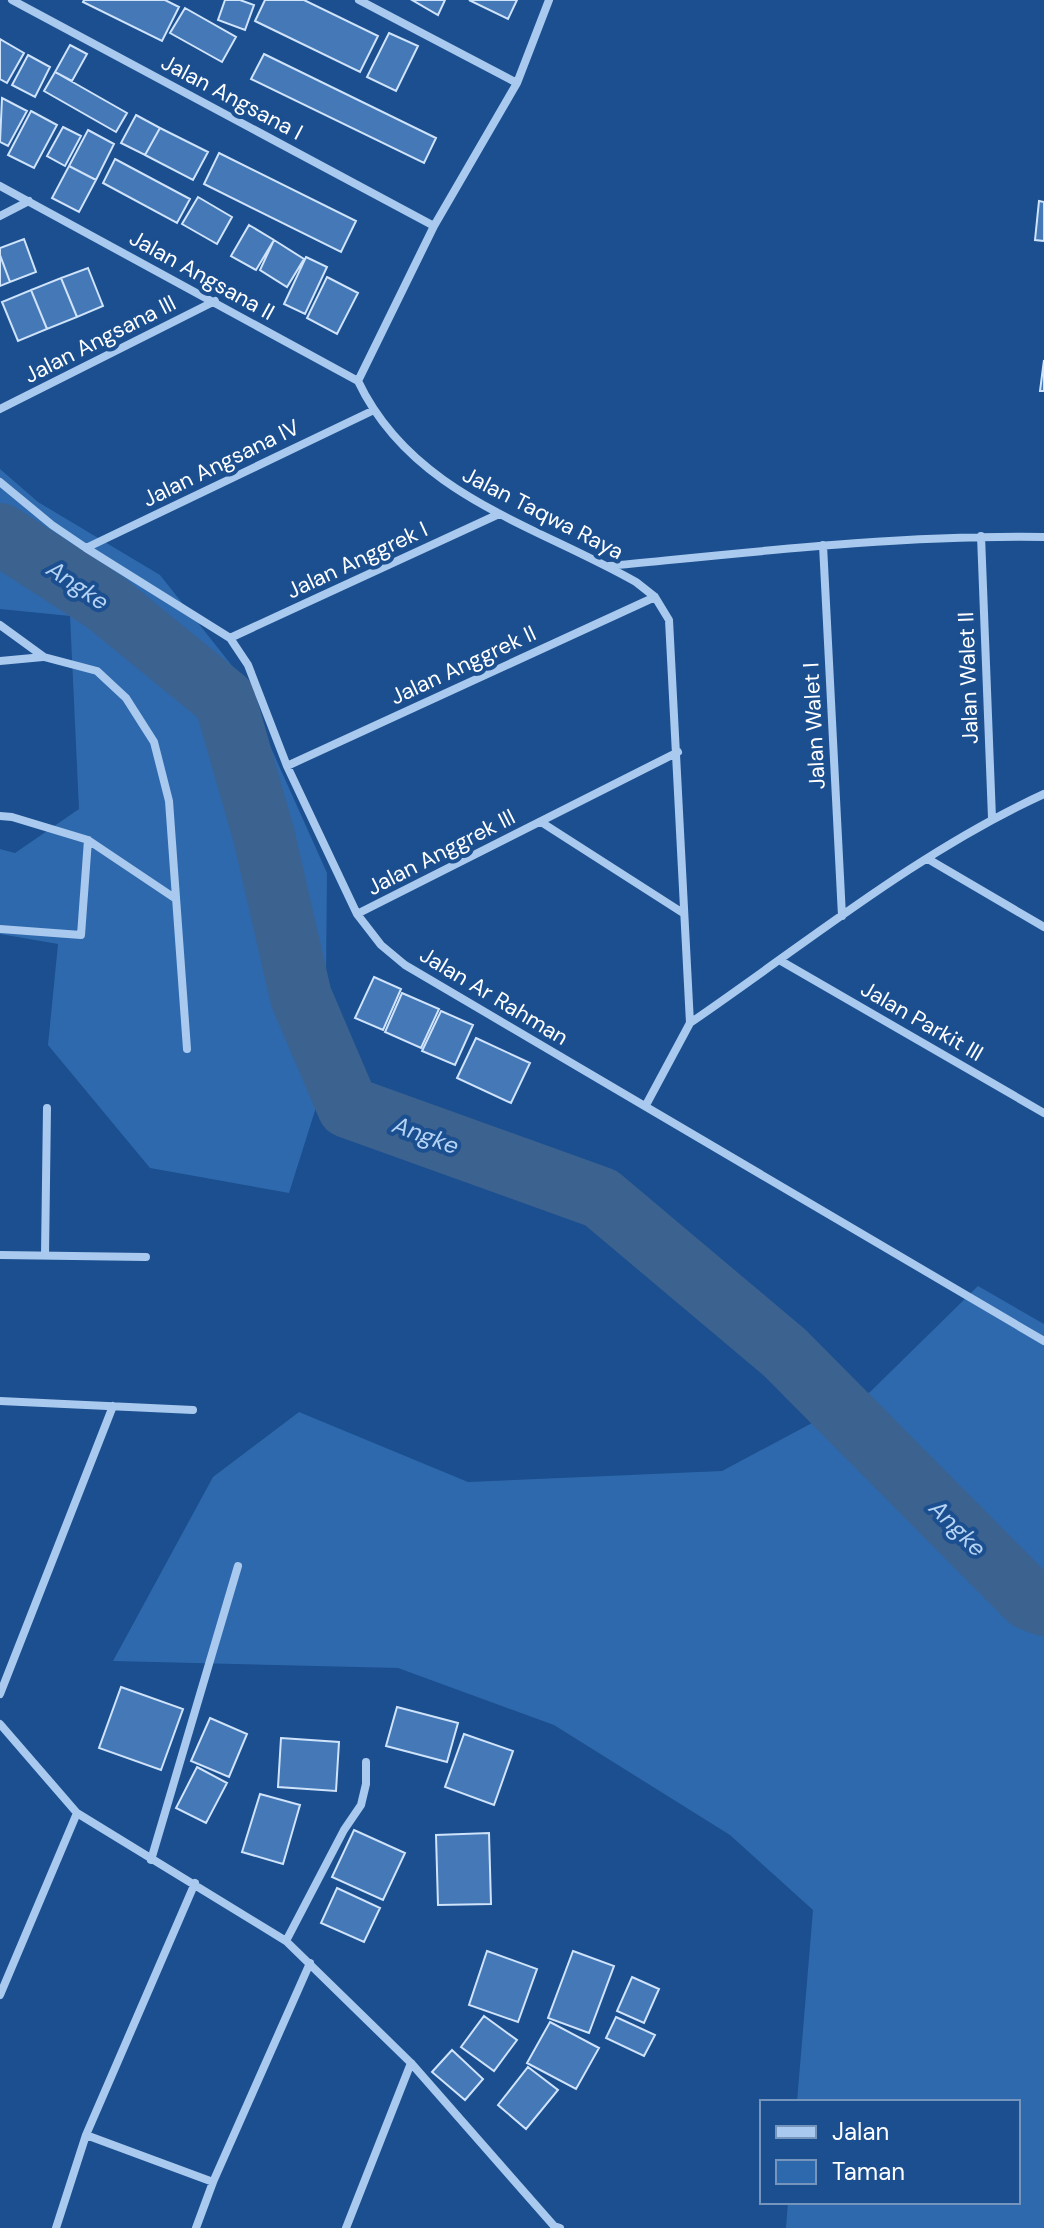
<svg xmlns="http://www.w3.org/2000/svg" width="1044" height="2228" viewBox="0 0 1044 2228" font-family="'DM Sans',sans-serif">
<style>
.green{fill:#2e69ad}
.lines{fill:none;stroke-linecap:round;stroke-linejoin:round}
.river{stroke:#3c6290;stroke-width:62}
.building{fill:#4478b7;stroke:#cfe3fa;stroke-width:2}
.minor{stroke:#a9c9ee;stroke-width:8}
.labels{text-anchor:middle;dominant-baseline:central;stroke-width:8;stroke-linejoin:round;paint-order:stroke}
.street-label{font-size:22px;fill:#fff;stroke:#1b4f8f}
.water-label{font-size:24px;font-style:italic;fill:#b5d3f5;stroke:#1b4f8f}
</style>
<rect width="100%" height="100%" fill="#1b4f8f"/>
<path class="green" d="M0 469 38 502 160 575 237 672 327 873 325 1079 289 1193 150 1168 48 1045 58 944 0 934V849L15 853 79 809 70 616 0 609Z
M978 1286 1044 1324V2228H786L788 2202H1018V2102H797L813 1910 730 1835 554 1725 398 1668 113 1661 213 1477 299 1412 468 1482 722 1471 870 1392Z"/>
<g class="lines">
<path class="river" d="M0 534 105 602 225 700 264 836 301 997 348 1107 601 1198 785 1353 1029 1599 1044 1605"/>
</g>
<path class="building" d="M84 0H165L179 7 162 41 83 2Z
M225 0H240L254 5 245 30 218 20Z
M265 0H304L378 36 360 72 255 21Z
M412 0H445L438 15Z
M469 0H517L508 19Z
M185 8 236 37 222 62 170 33Z
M389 33 418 46 396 91 367 77Z
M0 39 24 53 7 83 0 79Z
M70 45 87 54 72 81 55 72Z
M264 54 436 138 424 163 251 79Z
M28 55 50 67 35 97 12 85Z
M55 72 127 113 116 132 44 91Z
M2 98 27 111 8 146 0 142Z
M31 111 57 125 34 168 8 155Z
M136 115 160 128 145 155 121 143Z
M63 127 81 136 65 166 47 156Z
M160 128 208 152 193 180 145 155Z
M88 130 114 144 96 180 69 166Z
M219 153 356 221 341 252 204 184Z
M115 159 190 199 177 223 103 183Z
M69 166 96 180 79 212 52 198Z
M198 197 232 217 217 244 182 224Z
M1039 201 1044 202V241L1035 240Z
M249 225 274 240 256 270 231 256Z
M24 239 36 272 10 282 0 255V248Z
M274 240 304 259 287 287 260 270Z
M0 255 10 282 0 286Z
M306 257 327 267 305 314 284 304Z
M88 268 103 306 77 317 61 278Z
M327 277 358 293 337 334 307 318Z
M61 278 77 317 47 329 31 290Z
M31 290 47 329 18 341 2 302Z
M1044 360V391H1040Z
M374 977 401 989 383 1030 355 1018Z
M402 993 439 1009 421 1048 385 1032Z
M441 1011 473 1025 455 1065 422 1051Z
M476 1038 530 1063 511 1103 457 1078Z
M121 1687 183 1709 161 1770 99 1748Z
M397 1707 458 1723 447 1762 386 1746Z
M210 1718 247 1734 229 1777 191 1761Z
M464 1734 513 1751 494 1805 445 1787Z
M281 1738 339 1742 336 1791 278 1787Z
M197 1767 227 1783 206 1823 176 1808Z
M260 1794 300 1805 283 1864 242 1852Z
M354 1830 405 1853 383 1900 332 1877Z
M489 1833 491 1904 438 1905 436 1835Z
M337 1888 380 1908 364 1942 321 1923Z
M487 1951 537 1969 518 2022 469 2005Z
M573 1951 614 1966 589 2033 548 2018Z
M632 1977 659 1989 644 2023 617 2011Z
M484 2016 517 2040 494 2071 461 2047Z
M616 2017 655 2035 644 2056 606 2038Z
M550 2022 599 2048 576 2089 527 2063Z
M452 2050 483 2079 465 2100 432 2072Z
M528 2067 558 2090 526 2129 498 2105Z"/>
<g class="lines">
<path class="minor" d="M12 0 434 226
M359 0 517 83
M549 0 517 83 434 226 358 381C412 495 534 524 636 582L655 597 669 620 690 1023 646 1105
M0 186 358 381
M0 216 29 201
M0 409 215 301
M0 482 52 525 86 548 230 638 248 665 287 766 357 914 381 945 405 965 1044 1341
M981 536 992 818
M823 545 842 916
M86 548 372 411
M609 566C753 552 898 535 1044 537
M0 625 44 657 97 671 126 698 154 742 169 801 187 1049
M230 638 499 514
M0 661 43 657
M287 766 655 597
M0 816 12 817 88 840 176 899
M541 822 683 913
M928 859 1044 927
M357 914 678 752
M0 929 81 935 88 840
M781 961 1044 1113
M690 1023C804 945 919 851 1044 794
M0 1255 146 1257
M45 1255 47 1108
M0 1401 193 1410
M0 1694 113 1406
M0 1724 77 1813 286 1941 411 2063 554 2226 560 2228
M151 1860 238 1566
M286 1941 344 1830 361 1805 366 1784V1762
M0 1995 77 1813
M86 2135 213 2182
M56 2228 86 2135 195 1883
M196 2228 213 2182 310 1963
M346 2228 411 2063"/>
</g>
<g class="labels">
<g class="street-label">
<text transform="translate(232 97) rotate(28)">Jalan Angsana I</text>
<text transform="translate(202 275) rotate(29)">Jalan Angsana II</text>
<text transform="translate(100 339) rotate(-27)">Jalan Angsana III</text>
<text transform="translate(221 463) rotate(-26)">Jalan Angsana IV</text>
<text transform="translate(543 513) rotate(27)">Jalan Taqwa Raya</text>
<text transform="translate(357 560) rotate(-25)">Jalan Anggrek I</text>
<text transform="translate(463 665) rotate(-25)">Jalan Anggrek II</text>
<text transform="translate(968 678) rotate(-92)">Jalan Walet II</text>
<text transform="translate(814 726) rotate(-93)">Jalan Walet I</text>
<text transform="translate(441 852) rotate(-27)">Jalan Anggrek III</text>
<text transform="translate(494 996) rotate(31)">Jalan Ar Rahman</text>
<text transform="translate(922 1021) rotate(30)">Jalan Parkit III</text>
</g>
<g class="water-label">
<text transform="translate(78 585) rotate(34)">Angke</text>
<text transform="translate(426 1135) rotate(20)">Angke</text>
<text transform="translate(958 1528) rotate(45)">Angke</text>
</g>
</g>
<rect x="760" y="2100" width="260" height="104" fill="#1b4f8f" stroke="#7695bc" stroke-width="2"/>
<rect x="776" y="2126" width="40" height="12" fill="#a9c9ee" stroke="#7695bc" stroke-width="2"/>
<text x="832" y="2140" font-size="24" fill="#ffffff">Jalan</text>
<rect x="776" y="2160" width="40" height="24" fill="#2e69ad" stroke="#7695bc" stroke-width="2"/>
<text x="832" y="2180" font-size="24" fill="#ffffff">Taman</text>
</svg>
